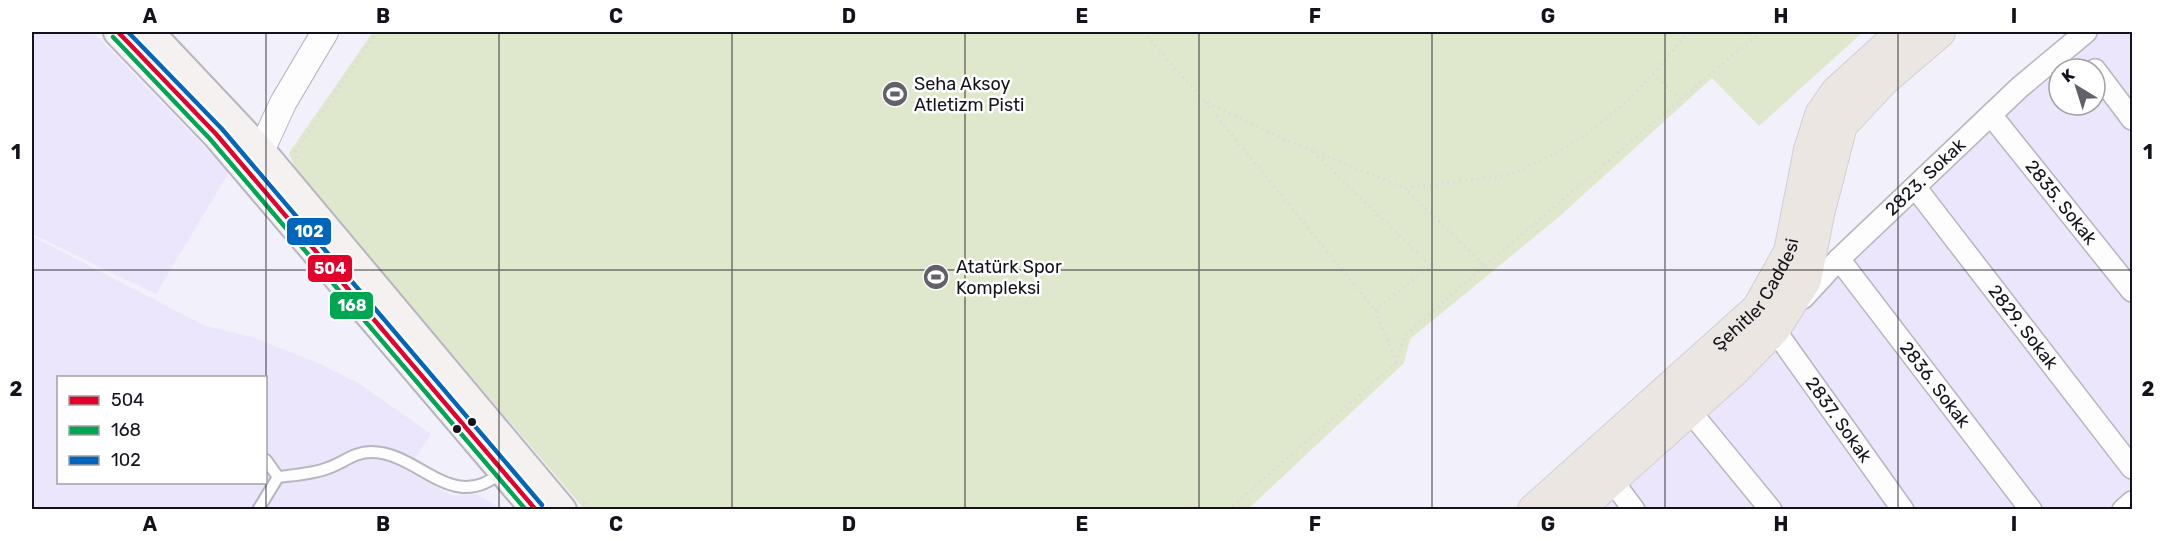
<svg xmlns="http://www.w3.org/2000/svg" width="2164" height="541" viewBox="0 0 2164 541" font-family="Rubik,sans-serif">
<style>
.built{fill:#ebe6fc;fill-rule:evenodd}
.green{fill:#dfe7cd}
.lines{fill:none;stroke-linecap:round;stroke-linejoin:round}
.service-casing{stroke:#b7b5be;stroke-width:14}
.minor-casing{stroke:#b7b5be;stroke-width:24}
.tertiary-casing{stroke:#b7b5be;stroke-width:28}
.secondary-casing{stroke:#b7b5be;stroke-width:32}
.primary-casing{stroke:#d0cfd4;stroke-width:34}
.path{stroke:#dbdadd;stroke-width:3;stroke-dasharray:1.5 4.5;stroke-linecap:butt}
.service{stroke:#fdfdfe;stroke-width:10}
.minor{stroke:#fdfdfe;stroke-width:21}
.tertiary{stroke:#fdfdfe;stroke-width:26}
.secondary{stroke:#f4f1f0;stroke-width:28}
.primary{stroke:#ebe6e1;stroke-width:32}
.bus-1-casing{stroke:#fff;stroke-width:9}
.bus-2-casing{stroke:#fff;stroke-width:9}
.bus-3-casing{stroke:#fff;stroke-width:9}
.bus-1{stroke:#e4002b;stroke-width:4.5}
.bus-2{stroke:#00a651;stroke-width:4.5}
.bus-3{stroke:#0065bd;stroke-width:4.5}
.grid{fill:none;stroke:#14121a;stroke-width:1.5;stroke-opacity:0.55}
.bus-dot{fill:#14121a;stroke:#fff;stroke-width:2}
.labels{text-anchor:middle;dominant-baseline:central;stroke-width:5;stroke-linejoin:round;paint-order:stroke}
.poi-label{font-size:18px;fill:#14121a;stroke:#fff;text-anchor:start}
.street-label{font-size:18px;fill:#14121a;stroke:#fff}
.line-badge{stroke:#fff;stroke-width:2}
.badge-label{font-size:16px;text-anchor:middle;font-weight:bold;fill:#fff}
.neatline{fill:none;stroke:#14121a;stroke-width:2}
.grid-label{font-size:20px;text-anchor:middle;font-weight:bold;fill:#14121a}
</style>
<rect width="100%" height="100%" fill="#f2f0fa"/>
<path class="built" d="M32 32H93L229 172 156 294 32 234Z
M2077 32H2132V509L1566 510ZM2059 69H2095V105H2059Z
M32 236 205 326 249 336 316 362 360 384 431 434 407 471 452 496 477 494 501 509H32ZM58 378H266V482H58Z"/>
<path class="green" d="M373 32H1863L1759 126 1712 78 1561 215 1410 339 1404 363 1247 510 584 509 296 170 289 153Z"/>
<g class="lines">
<g class="service-casing">
<path id="service" d="M266 460 278 477
M258 510 278 477C294 475 313 474 328 468 343 463 354 452 371 452 420 452 451 515 502 472"/>
</g>
<g class="minor-casing">
<g id="minor">
<path d="M2095 70 2132 119"/>
<path id="s1" d="M1991 115 2132 291"/>
<path id="s2" d="M1915 187 2132 468"/>
<path id="s3" d="M1839 259 2031 510"/>
<path id="s4" d="M1803 298 1839 259 2020 87 2086 32"/>
<path id="s5" d="M1781 321 1774 329 1903 510"/>
<path d="M1689 410 1771 510"/>
<path d="M1611 479 1634 510"/>
<path d="M2123 510 2132 502"/>
</g>
</g>
<g class="tertiary-casing">
<path id="tertiary" d="M261 151 283 103 325 32"/>
</g>
<g class="secondary-casing">
<path id="secondary" d="M118 32 216 134 536 510
M149 32 261 151 562 510"/>
</g>
<g class="primary-casing">
<g id="primary">
<path id="s6" d="M1534 510 1758 309 1790 252 1810 150 1821 115 1837 92 1903 32"/>
<path d="M1577 510 1736 368 1774 329 1805 280 1818 214 1841 125 1884 79 1939 32"/>
</g>
</g>
<path class="path" d="M1143 32 1204 101 1284 139 1405 188 1510 175 1560 151 1587 134 1630 99 1653 74 1689 32
M1653 74 1681 100
M1205 102 1375 310 1396 362 1405 335 1485 266 1405 188
M1313 152 1431 266 1375 310
M297 158 296 151 377 32
M1485 266 1760 32
M584 503 589 510
M1228 510 1396 363"/>
<use href="#service" class="service"/>
<use href="#minor" class="minor"/>
<use href="#tertiary" class="tertiary"/>
<use href="#secondary" class="secondary"/>
<use href="#primary" class="primary"/>
<g class="bus-1-casing">
<path id="bus-1" d="M118 32 216 134 536 510"/>
</g>
<g class="bus-2-casing">
<path id="bus-2" d="M113 37 210 139 526 510"/>
</g>
<g class="bus-3-casing">
<path id="bus-3" d="M128 32 222 129 542 505"/>
</g>
<use href="#bus-1" class="bus-1"/>
<use href="#bus-2" class="bus-2"/>
<use href="#bus-3" class="bus-3"/>
</g>
<path class="grid" d="M266 32V510M499 32V510M732 32V510M965 32V510M1199 32V510M1432 32V510M1665 32V510M1898 32V510M32 270H2132"/>
<defs>
<g id="stadium-disc" transform="scale(1.35)"><circle r="9.5" fill="#626068" stroke="#fff"/><path d="M0-5a6.5 5 0 1 0 0 10a6.5 5 0 1 0 0-10ZM-3.5-1.8h7v3.6h-7Z" fill="#fff"/></g>
</defs>
<g fill-rule="evenodd">
<use href="#stadium-disc" x="895" y="94"/>
<use href="#stadium-disc" x="936" y="277"/>
</g>
<g class="bus-dot">
<circle cx="472" cy="422" r="5"/>
<circle cx="457" cy="429" r="5"/>
</g>
<g class="labels">
<g class="poi-label">
<text x="914" y="84">Seha Aksoy<tspan x="914" dy="21">Atletizm Pisti</tspan></text>
<text x="956" y="267">Atatürk Spor<tspan x="956" dy="21">Kompleksi</tspan></text>
</g>
<g class="street-label">
<text stroke="none"><textPath href="#s4" startOffset="172">2823. Sokak</textPath></text>
<text stroke="none"><textPath href="#s1" startOffset="112">2835. Sokak</textPath></text>
<text stroke="none"><textPath href="#s6" startOffset="312">Şehitler Caddesi</textPath></text>
<text stroke="none"><textPath href="#s2" startOffset="177">2829. Sokak</textPath></text>
<text stroke="none"><textPath href="#s3" startOffset="158">2836. Sokak</textPath></text>
<text stroke="none"><textPath href="#s5" startOffset="122">2837. Sokak</textPath></text>
</g>
</g>
<g class="line-badge">
<rect x="286" y="217" width="46" height="29" rx="6" fill="#0065bd"/>
<rect x="307" y="254" width="46" height="29" rx="6" fill="#e4002b"/>
<rect x="329" y="291" width="45" height="29" rx="6" fill="#00a651"/>
</g>
<g class="badge-label">
<text x="309" y="237">102</text>
<text x="330" y="274">504</text>
<text x="352" y="311">168</text>
</g>
<rect width="2164" height="541" fill="none" stroke="#ffffff" stroke-width="66"/>
<rect x="57" y="376" width="210" height="108" fill="#ffffff" stroke="#a1a0a3" stroke-width="1.5"/>
<rect x="69" y="396" width="30" height="9" fill="#e4002b" stroke="#a1a0a3" stroke-width="1.5"/>
<text x="111" y="406" font-size="18" fill="#14121a">504</text>
<rect x="69" y="426" width="30" height="9" fill="#00a651" stroke="#a1a0a3" stroke-width="1.5"/>
<text x="111" y="436" font-size="18" fill="#14121a">168</text>
<rect x="69" y="456" width="30" height="9" fill="#0065bd" stroke="#a1a0a3" stroke-width="1.5"/>
<text x="111" y="466" font-size="18" fill="#14121a">102</text>
<g transform="translate(2077 87) rotate(322)"><circle r="28" fill="#ffffff" stroke="#a1a0a3" stroke-width="1.5"/>
<path d="M0-4.5L10 22L0 15L-10 22Z" fill="#626068"/>
<text y="-9" font-size="16" font-weight="bold" text-anchor="middle" fill="#14121a">K</text>
</g>
<rect x="33" y="33" width="2098" height="475" class="neatline"/>
<g class="grid-label">
<text x="150" y="23">A</text>
<text x="383" y="23">B</text>
<text x="616" y="23">C</text>
<text x="849" y="23">D</text>
<text x="1082" y="23">E</text>
<text x="1315" y="23">F</text>
<text x="1548" y="23">G</text>
<text x="1781" y="23">H</text>
<text x="2014" y="23">I</text>
<text x="16" y="159">1</text>
<text x="2148" y="159">1</text>
<text x="16" y="396">2</text>
<text x="2148" y="396">2</text>
<text x="150" y="531">A</text>
<text x="383" y="531">B</text>
<text x="616" y="531">C</text>
<text x="849" y="531">D</text>
<text x="1082" y="531">E</text>
<text x="1315" y="531">F</text>
<text x="1548" y="531">G</text>
<text x="1781" y="531">H</text>
<text x="2014" y="531">I</text>
</g>
</svg>
